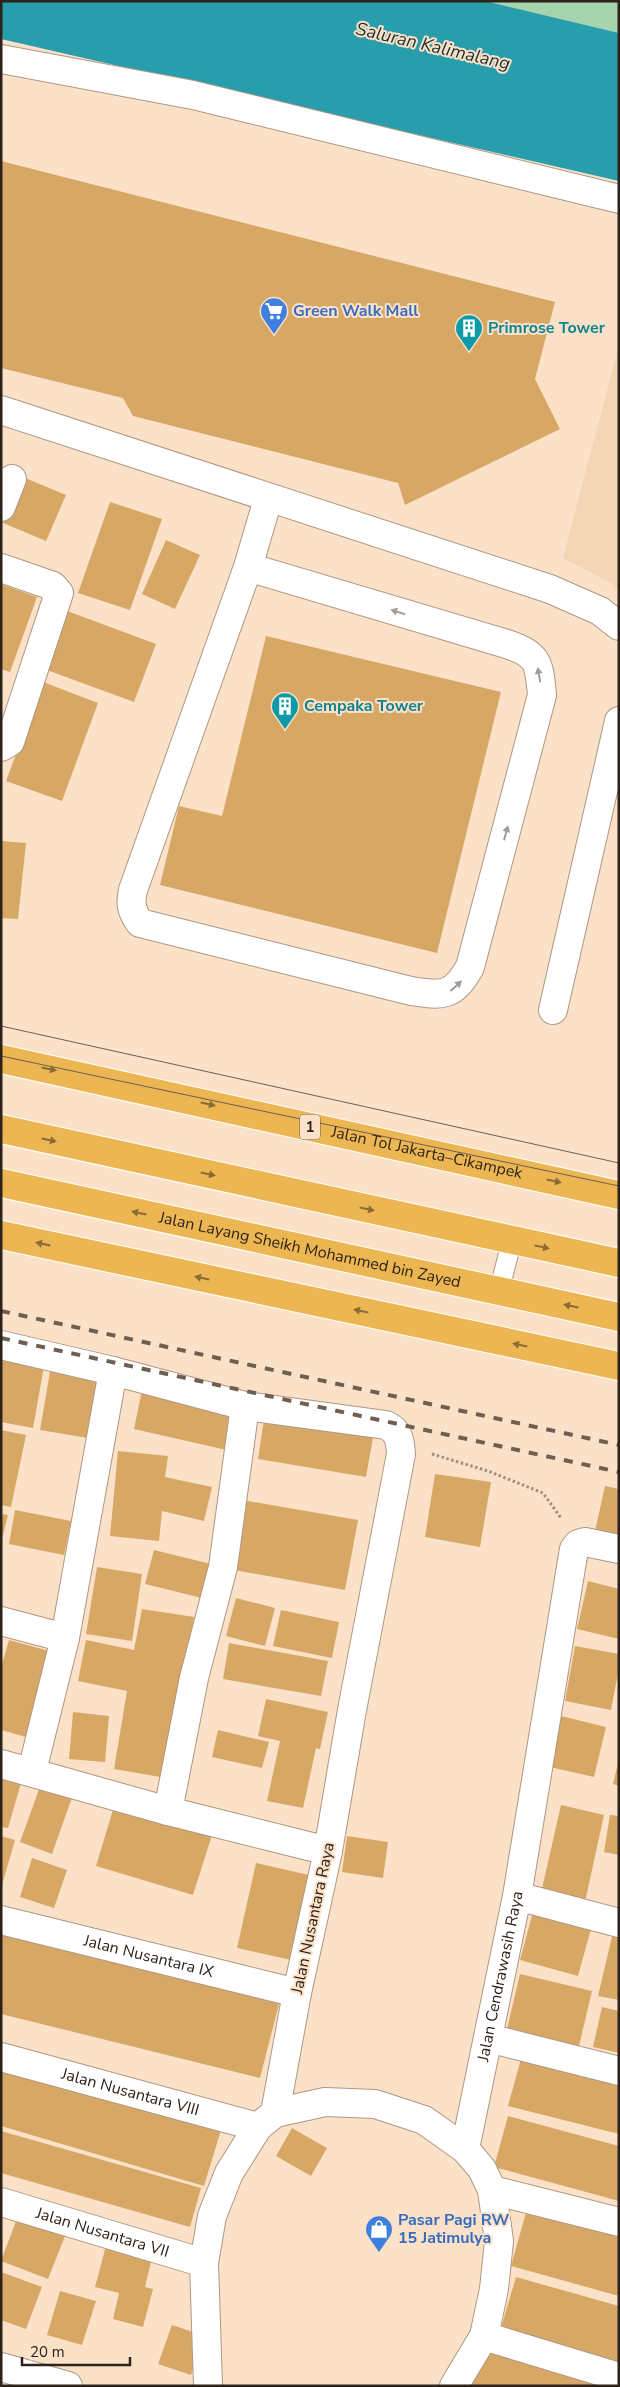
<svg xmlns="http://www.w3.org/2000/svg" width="620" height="2387" viewBox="0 0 620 2387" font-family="'Nunito Sans',sans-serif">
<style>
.built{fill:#f4d5b6}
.green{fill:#a6d4af}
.water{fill:#289ead}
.building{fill:#d7a865}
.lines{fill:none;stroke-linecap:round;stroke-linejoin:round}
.service-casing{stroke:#af9780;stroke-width:21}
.minor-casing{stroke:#af9780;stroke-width:30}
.motorway-casing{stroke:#fff;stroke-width:30}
.path{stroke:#a28f7d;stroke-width:3;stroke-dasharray:2.5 2.5;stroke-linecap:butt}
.service{stroke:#fff;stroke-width:19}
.minor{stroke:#fff;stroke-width:28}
.motorway{stroke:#ecb652;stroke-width:28}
.tram{stroke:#6e5f51;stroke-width:1}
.rail{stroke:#6e5f51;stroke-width:4;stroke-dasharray:9 9;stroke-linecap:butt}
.oneway{fill:#a09c98}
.oneway2{fill:#8c6c36}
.labels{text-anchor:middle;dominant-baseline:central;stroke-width:4;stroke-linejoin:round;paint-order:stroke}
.shield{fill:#fbe1c8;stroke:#6b5c4e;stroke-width:1}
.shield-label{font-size:15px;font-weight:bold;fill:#2d231a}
.shop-label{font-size:16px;font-weight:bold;fill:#366cbe;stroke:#fbe1c8;text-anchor:start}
.culture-label{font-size:16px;font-weight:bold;fill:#0d838f;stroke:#fbe1c8;text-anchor:start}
.street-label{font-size:16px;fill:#2d231a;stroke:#fbe1c8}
.water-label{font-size:18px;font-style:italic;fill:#1a2e31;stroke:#fbe1c8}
</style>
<rect width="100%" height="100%" fill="#fbe1c8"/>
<path class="built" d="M619 345V592L611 583 563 558Z"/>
<path class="green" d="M485 1H619V33Z"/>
<path class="water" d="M1 1H485L619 33V181L1 39Z"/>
<path class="building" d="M1 161 555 302 535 379 560 429 405 505 398 483 133 416 123 398 1 368Z
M23 477 66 495 46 541 3 523Z
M110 502 162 519 130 610 78 593Z
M166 540 200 555 175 609 142 594Z
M1 584 37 597 10 672 1 669Z
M59 608 156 644 134 702 36 666Z
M266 636 501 692 437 953 160 885 179 806 222 816Z
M43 682 98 703 62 801 6 781Z
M1 841 26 843 18 919 1 918Z
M1 1358 44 1366 33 1428 1 1422Z
M51 1366 100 1375 88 1438 40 1430Z
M143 1385 241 1406 231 1451 134 1429Z
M265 1413 374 1432 366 1477 258 1459Z
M1 1430 26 1435 11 1507 1 1505Z
M118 1451 168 1456 165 1477 212 1487 204 1521 162 1511 159 1541 110 1536Z
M435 1474 491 1482 480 1547 425 1537Z
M605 1486 619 1489V1542L594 1536Z
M242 1500 358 1520 345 1590 229 1569Z
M15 1510 71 1521 64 1555 9 1544Z
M1 1514 8 1515 2 1539H1Z
M154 1550 219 1566 210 1600 145 1584Z
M97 1567 142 1574 132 1641 86 1634Z
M588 1581 619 1589V1639L577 1629Z
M236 1598 275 1608 265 1646 226 1636Z
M142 1609 194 1617 166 1778 114 1769 127 1691 78 1681 86 1640 134 1650Z
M281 1610 339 1622 332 1658 273 1646Z
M9 1640 60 1654 37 1740 1 1730V1668Z
M229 1643 328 1661 321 1696 223 1679Z
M575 1646 619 1654V1668L611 1710 565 1701Z
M266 1699 328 1712 320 1749 316 1748 303 1808 267 1801 280 1741 258 1736Z
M73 1712 109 1716 105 1762 69 1759Z
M553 1714 606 1727 594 1777 541 1765Z
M218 1730 269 1742 262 1768 212 1757Z
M618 1763H619V1786L613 1784Z
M1 1778 21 1783 8 1828 1 1827Z
M42 1781 74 1792 52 1854 20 1842Z
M115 1803 213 1832 193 1895 96 1866Z
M561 1805 604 1815 585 1902 541 1893Z
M610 1815 619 1816V1855L604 1852Z
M1 1836 15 1840 2 1885H1Z
M347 1836 388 1842 383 1878 342 1872Z
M32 1858 67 1870 54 1908 20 1897Z
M256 1863 309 1875 291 1960 237 1948Z
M533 1912 591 1929 578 1976 520 1960Z
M614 1928 619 1929V2000L598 1996Z
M1 1930 280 2000 260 2078 1 2014Z
M520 1974 592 1991 579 2046 507 2029Z
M602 2007 619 2011V2053L593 2047Z
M522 2055 619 2080V2134L508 2106Z
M1 2065 221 2130 204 2186 1 2126Z
M508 2116 619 2146V2201L494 2167Z
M292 2128 327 2148 311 2176 276 2156Z
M1 2131 201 2188 190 2227 1 2173Z
M21 2208 69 2226 48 2279 1 2261Z
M527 2209 619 2234V2296L511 2266Z
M107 2242 153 2254 145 2287 153 2289 143 2327 113 2319 119 2293 95 2287Z
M1 2272 42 2287 26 2329 1 2320Z
M516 2277 619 2306V2365L500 2331Z
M60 2291 96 2301 82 2345 47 2335Z
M172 2325 205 2336 191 2375 158 2364Z
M481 2341 619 2386H467Z"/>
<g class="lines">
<g class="service-casing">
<path id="service" d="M499 1291 512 1240"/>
</g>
<g class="minor-casing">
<g id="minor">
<path d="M1 59 193 95 619 199"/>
<path d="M1 410 550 589 600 611 619 626"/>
<path d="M1 507 12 479"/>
<path d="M248 567 507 644C539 655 539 663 542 695L470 967C453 997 443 996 411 991L140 923C131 911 130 903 133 890L248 567 268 499"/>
<path d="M1 568 53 586 59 593 10 742 1 747"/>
<path d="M553 1010 619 721"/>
<path d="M1 1345 113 1371 245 1406"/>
<path d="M1 1621 65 1638"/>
<path d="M1 1764 168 1811 328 1851"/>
<path d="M32 1771 65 1638 113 1371"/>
<path d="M168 1811 194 1678 223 1567 245 1406 386 1425C399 1431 400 1440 401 1454L352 1710 328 1851 297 1993 275 2113 258 2127 229 2173 212 2216 204 2263 208 2386"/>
<path d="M517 1896 619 1923"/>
<path id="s1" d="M1 1920 297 1993"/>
<path d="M488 2038 619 2071"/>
<path id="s2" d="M1 2057 258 2127"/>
<path d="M275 2113 325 2102 375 2104 424 2120 465 2149"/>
<path d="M492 2190 619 2222"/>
<path id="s3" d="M1 2202 204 2263"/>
<path d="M484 2336 619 2377"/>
<path d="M1 2367 68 2386"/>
<path id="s4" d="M454 2386 484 2336 494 2289 499 2241 492 2190 482 2169 465 2149 517 1896 574 1549 578 1544 585 1542 619 1549"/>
</g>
</g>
<g class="motorway-casing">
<g id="motorway">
<path id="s5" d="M1 1059 619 1195"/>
<path d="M1 1129 619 1263"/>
<path id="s6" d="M1 1183 619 1317"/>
<path d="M1 1235 619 1366"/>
</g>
</g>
<path class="path" d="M432 1454 488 1471 543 1493 561 1518"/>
<use href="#service" class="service"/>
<use href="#minor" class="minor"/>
<use href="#motorway" class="motorway"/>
<path class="tram" d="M1 1026 619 1163
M1 1056 619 1186"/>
<path class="rail" d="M1 1311 619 1445
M1 1338 619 1472"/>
</g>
<defs><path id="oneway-solid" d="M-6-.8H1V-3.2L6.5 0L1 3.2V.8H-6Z" transform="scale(1.25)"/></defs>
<g class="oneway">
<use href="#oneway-solid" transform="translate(398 612) rotate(-163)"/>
<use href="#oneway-solid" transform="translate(539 675) rotate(-100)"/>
<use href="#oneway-solid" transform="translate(506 833) rotate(-75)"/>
<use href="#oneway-solid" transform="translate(456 986) rotate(-42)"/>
</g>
<g class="oneway2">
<use href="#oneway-solid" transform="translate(49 1069) rotate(12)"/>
<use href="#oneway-solid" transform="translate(208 1104) rotate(12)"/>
<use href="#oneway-solid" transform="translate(49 1140) rotate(12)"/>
<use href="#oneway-solid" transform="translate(208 1174) rotate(12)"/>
<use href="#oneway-solid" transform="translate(554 1181) rotate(12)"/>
<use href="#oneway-solid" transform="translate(367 1209) rotate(12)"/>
<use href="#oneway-solid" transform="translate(139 1213) rotate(-168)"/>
<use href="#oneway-solid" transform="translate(43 1244) rotate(-168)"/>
<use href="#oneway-solid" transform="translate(542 1247) rotate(12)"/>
<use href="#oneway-solid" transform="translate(202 1278) rotate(-168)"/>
<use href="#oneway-solid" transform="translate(571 1306) rotate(-168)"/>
<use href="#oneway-solid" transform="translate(361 1311) rotate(-168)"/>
<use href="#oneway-solid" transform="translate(520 1345) rotate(-168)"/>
</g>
<defs>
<g id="supermarket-pin" transform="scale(1.4375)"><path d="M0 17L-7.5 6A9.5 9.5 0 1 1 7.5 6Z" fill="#3f7fe0" stroke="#fbe1c8"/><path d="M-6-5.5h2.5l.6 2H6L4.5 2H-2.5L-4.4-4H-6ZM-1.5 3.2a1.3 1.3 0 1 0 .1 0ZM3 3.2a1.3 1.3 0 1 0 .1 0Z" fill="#fff"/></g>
<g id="building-pin" transform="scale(1.4375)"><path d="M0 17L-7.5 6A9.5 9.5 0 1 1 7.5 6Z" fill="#0f9aa8" stroke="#fbe1c8"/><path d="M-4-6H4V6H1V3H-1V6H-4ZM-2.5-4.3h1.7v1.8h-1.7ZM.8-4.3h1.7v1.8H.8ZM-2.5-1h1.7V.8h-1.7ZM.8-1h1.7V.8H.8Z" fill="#fff"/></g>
<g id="shop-pin" transform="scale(1.4375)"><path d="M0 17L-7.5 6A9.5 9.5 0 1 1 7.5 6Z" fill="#3f7fe0" stroke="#fbe1c8"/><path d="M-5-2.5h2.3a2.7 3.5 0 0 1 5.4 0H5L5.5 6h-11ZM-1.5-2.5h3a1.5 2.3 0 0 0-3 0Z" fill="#fff"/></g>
</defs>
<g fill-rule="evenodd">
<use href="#supermarket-pin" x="274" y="311"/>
<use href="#building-pin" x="469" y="328"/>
<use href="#building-pin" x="285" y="706"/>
<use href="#shop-pin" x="379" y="2229"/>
</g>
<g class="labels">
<rect class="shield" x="300" y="1114.5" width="20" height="25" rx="4"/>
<g class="shield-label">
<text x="310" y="1127">1</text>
</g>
<g class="shop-label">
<text x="293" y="311">Green Walk Mall</text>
<text x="398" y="2220">Pasar Pagi RW<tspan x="398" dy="18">15 Jatimulya</tspan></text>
</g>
<g class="culture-label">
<text x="488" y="328">Primrose Tower</text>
<text x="304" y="706">Cempaka Tower</text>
</g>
<g class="street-label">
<text stroke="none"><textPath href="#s5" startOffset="436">Jalan Tol Jakarta–Cikampek</textPath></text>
<text stroke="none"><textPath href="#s6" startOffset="316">Jalan Layang Sheikh Mohammed bin Zayed</textPath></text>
<text transform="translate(313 1918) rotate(-78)">Jalan Nusantara Raya</text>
<text stroke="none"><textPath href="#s1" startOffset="152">Jalan Nusantara IX</textPath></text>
<text stroke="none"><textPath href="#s4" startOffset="432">Jalan Cendrawasih Raya</textPath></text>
<text stroke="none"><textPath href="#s2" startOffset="134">Jalan Nusantara VIII</textPath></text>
<text stroke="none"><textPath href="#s3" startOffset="106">Jalan Nusantara VII</textPath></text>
</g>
<g class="water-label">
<text transform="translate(433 46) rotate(13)">Saluran Kalimalang</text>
</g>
</g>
<rect width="620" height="2387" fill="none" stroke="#2d231a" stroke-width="5"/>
<path d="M22 2357v8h108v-8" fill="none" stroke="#2d231a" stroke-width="2.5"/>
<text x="30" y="2357" font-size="15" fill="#2d231a" stroke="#fbe1c8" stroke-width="4" paint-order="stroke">20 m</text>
</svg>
